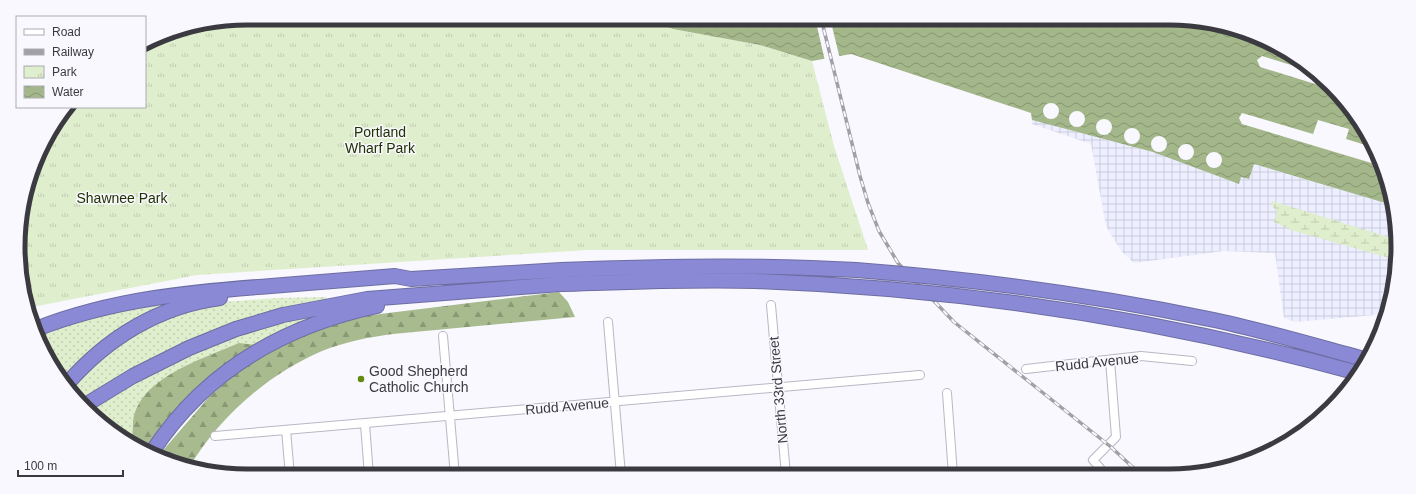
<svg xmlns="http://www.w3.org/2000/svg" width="1416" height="494" viewBox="0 0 1416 494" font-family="Arial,sans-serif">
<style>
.industrial{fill:url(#industrial-grid)}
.grass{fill:url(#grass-dots)}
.forest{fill:url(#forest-firs)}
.wetland{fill:url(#wetland-marsh)}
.park{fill:url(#park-tufts)}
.water{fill:url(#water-waves)}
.pier{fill:#f8f8fe}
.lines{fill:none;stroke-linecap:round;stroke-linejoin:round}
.street-casing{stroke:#b7b8c5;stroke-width:10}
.highway-casing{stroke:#6e6da2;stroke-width:16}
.street{stroke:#fff;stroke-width:8}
.highway{stroke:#8a89d6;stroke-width:14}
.rail-casing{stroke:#a0a0a6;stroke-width:3.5}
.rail{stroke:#f8f8fe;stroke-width:2;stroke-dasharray:6;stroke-linecap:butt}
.highway-bridge-casing{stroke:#6e6da2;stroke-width:16;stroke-linecap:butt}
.highway-bridge{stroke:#8a89d6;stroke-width:14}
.poi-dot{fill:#648910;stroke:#f8f8fe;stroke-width:1.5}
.labels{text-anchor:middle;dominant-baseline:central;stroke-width:3;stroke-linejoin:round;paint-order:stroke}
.park-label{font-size:14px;fill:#213200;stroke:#f8f8fe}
.street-label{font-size:14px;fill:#3a3a40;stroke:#f8f8fe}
.poi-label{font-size:14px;fill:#3a3a40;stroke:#f8f8fe;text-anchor:start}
.rim{fill:none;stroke:#3a3a40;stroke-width:5}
</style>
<defs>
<pattern id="industrial-grid" width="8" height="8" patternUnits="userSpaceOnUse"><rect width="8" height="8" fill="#edeeff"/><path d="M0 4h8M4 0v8" fill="none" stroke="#cccddc"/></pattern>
<pattern id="grass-dots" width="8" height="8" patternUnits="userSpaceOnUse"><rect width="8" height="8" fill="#dfeecc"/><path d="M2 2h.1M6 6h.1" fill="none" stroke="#c0cdb0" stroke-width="1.8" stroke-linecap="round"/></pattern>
<pattern id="forest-firs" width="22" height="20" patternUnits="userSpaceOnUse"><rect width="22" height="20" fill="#a8bb8e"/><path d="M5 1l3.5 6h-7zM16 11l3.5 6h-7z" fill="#8a9975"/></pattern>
<pattern id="wetland-marsh" width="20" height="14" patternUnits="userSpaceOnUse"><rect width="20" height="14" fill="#dfeecc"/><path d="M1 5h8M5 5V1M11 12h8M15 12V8" fill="none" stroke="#c0cdb0"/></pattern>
<pattern id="park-tufts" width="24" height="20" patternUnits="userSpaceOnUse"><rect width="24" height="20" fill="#dfeecc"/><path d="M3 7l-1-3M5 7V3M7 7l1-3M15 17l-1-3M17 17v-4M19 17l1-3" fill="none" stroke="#c0cdb0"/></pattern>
<pattern id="water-waves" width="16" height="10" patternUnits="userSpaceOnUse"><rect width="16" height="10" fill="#a3b78a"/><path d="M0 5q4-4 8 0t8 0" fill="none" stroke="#869672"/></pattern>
</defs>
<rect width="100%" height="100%" fill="#f8f8fe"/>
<path class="industrial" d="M1032 120 1153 152 1239 184 1240 160 1392 205 1396 217 1390 306 1387 314 1295 322 1284 318 1275 253 1224 251 1134 263 1121 251 1106 226 1091 144 1032 124Z"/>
<path class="grass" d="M186 297 63 380 57 374 38 333 81 319Z
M326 297 327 300 313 303 83 401 70 387 98 359 161 319 223 302 278 298Z
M336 309 132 439 135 444 120 437 91 408 128 386 182 357 257 328Z"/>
<path class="forest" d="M559 292 568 302 575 317 393 334C369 337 345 342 322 351 268 374 218 418 189 468L159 455 209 397 253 358 310 329 372 315Z
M239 343 257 345 147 450 135 444C131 437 133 431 133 423 137 378 203 359 239 343Z"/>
<path class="wetland" d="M1272 201 1395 239 1393 259 1291 230 1274 222 1277 212 1271 204Z"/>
<path class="park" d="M247 18H643L673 29 760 45 812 61 834 146 868 250H588L197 275 32 307 28 310 26 306 20 217 42 146 71 107H145V44L160 35Z"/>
<path class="water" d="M643 18H1169L1228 26 1308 65 1367 132 1392 205 1254 164 1249 179 1241 177 1239 184 1153 152 1032 120 1031 113 851 54 812 61 760 45 673 29Z"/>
<path class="pier" d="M815 18H830L840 59 825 61Z
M1262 56 1314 72 1328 88 1260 67 1257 60Z
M1043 111a8 8 0 1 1 16 0a8 8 0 1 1-16 0Z
M1069 119a8 8 0 1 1 16 0a8 8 0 1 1-16 0Z
M1242 113 1313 134 1318 120 1349 129 1346 139 1372 147 1378 165 1242 124 1239 118Z
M1096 127a8 8 0 1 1 16 0a8 8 0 1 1-16 0Z
M1124 136a8 8 0 1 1 16 0a8 8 0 1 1-16 0Z
M1151 144a8 8 0 1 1 16 0a8 8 0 1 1-16 0Z
M1178 152a8 8 0 1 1 16 0a8 8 0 1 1-16 0Z
M1206 160a8 8 0 1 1 16 0a8 8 0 1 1-16 0Z"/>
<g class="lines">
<g class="street-casing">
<path id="street" d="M771 305 786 475
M608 322 621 475
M443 336 455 476
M1026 369 1141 356 1192 361
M947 393 953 475
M365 424 369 476
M286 430 290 476
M215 436 920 375
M1105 474 1093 460 1116 437 1110 360"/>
</g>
<g class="highway-casing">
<path id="highway" d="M36 329C112 299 190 292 271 286 312 283 353 279 395 276L411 279 561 270
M67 384C107 338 159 306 220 298
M87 404 133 376 189 348 236 329 283 315 367 299 561 284
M152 452C205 371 284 326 377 306"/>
</g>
<use href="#street" class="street"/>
<use href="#highway" class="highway"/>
<g class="rail-casing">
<path id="rail" d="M821 18 860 176 868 203 879 231 898 263 954 322 1111 447 1140 474"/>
</g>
<use href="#rail" class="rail"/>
<g class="highway-bridge-casing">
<path id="highway-bridge" d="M561 270C659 266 758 264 856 270 974 279 1093 295 1209 319 1263 330 1315 346 1368 360
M561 284C626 282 691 279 755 281 960 288 1161 319 1358 373"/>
</g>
<use href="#highway-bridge" class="highway-bridge"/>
</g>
<circle class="poi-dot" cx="361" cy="379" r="4"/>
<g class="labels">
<g class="park-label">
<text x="380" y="132">Portland<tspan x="380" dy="16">Wharf Park</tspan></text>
<text x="122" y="198">Shawnee Park</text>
</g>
<g class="street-label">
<text transform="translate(1097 362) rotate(-6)">Rudd Avenue</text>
<text transform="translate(778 390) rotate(-95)">North 33rd Street</text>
<text transform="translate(567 406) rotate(-5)">Rudd Avenue</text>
</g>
<g class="poi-label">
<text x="369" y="371">Good Shepherd<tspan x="369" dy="16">Catholic Church</tspan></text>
</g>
</g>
<path d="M0 0H1416V494H0ZM247 25H1169A222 222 0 0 1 1391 247V247A222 222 0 0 1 1169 469H247A222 222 0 0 1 25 247V247A222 222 0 0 1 247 25Z" fill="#f8f8fe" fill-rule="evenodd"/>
<path class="rim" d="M247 25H1169A222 222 0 0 1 1391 247V247A222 222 0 0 1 1169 469H247A222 222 0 0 1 25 247V247A222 222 0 0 1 247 25Z"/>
<rect x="16" y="16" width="130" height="92" fill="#f8f8fe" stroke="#acacb2"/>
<rect x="24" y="29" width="20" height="6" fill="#ffffff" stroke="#acacb2"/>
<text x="52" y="36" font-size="12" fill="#3a3a40">Road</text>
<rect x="24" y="49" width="20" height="6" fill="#a0a0a6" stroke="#acacb2"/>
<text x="52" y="56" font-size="12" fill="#3a3a40">Railway</text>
<rect x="24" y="66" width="20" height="12" fill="url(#park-tufts)" stroke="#acacb2"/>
<text x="52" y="76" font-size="12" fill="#3a3a40">Park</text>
<rect x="24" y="86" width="20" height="12" fill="url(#water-waves)" stroke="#acacb2"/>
<text x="52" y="96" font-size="12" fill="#3a3a40">Water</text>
<path d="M18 470v6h105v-6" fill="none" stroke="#3a3a40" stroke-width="2"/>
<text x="24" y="470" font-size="12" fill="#3a3a40" stroke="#f8f8fe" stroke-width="3" paint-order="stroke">100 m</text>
</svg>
